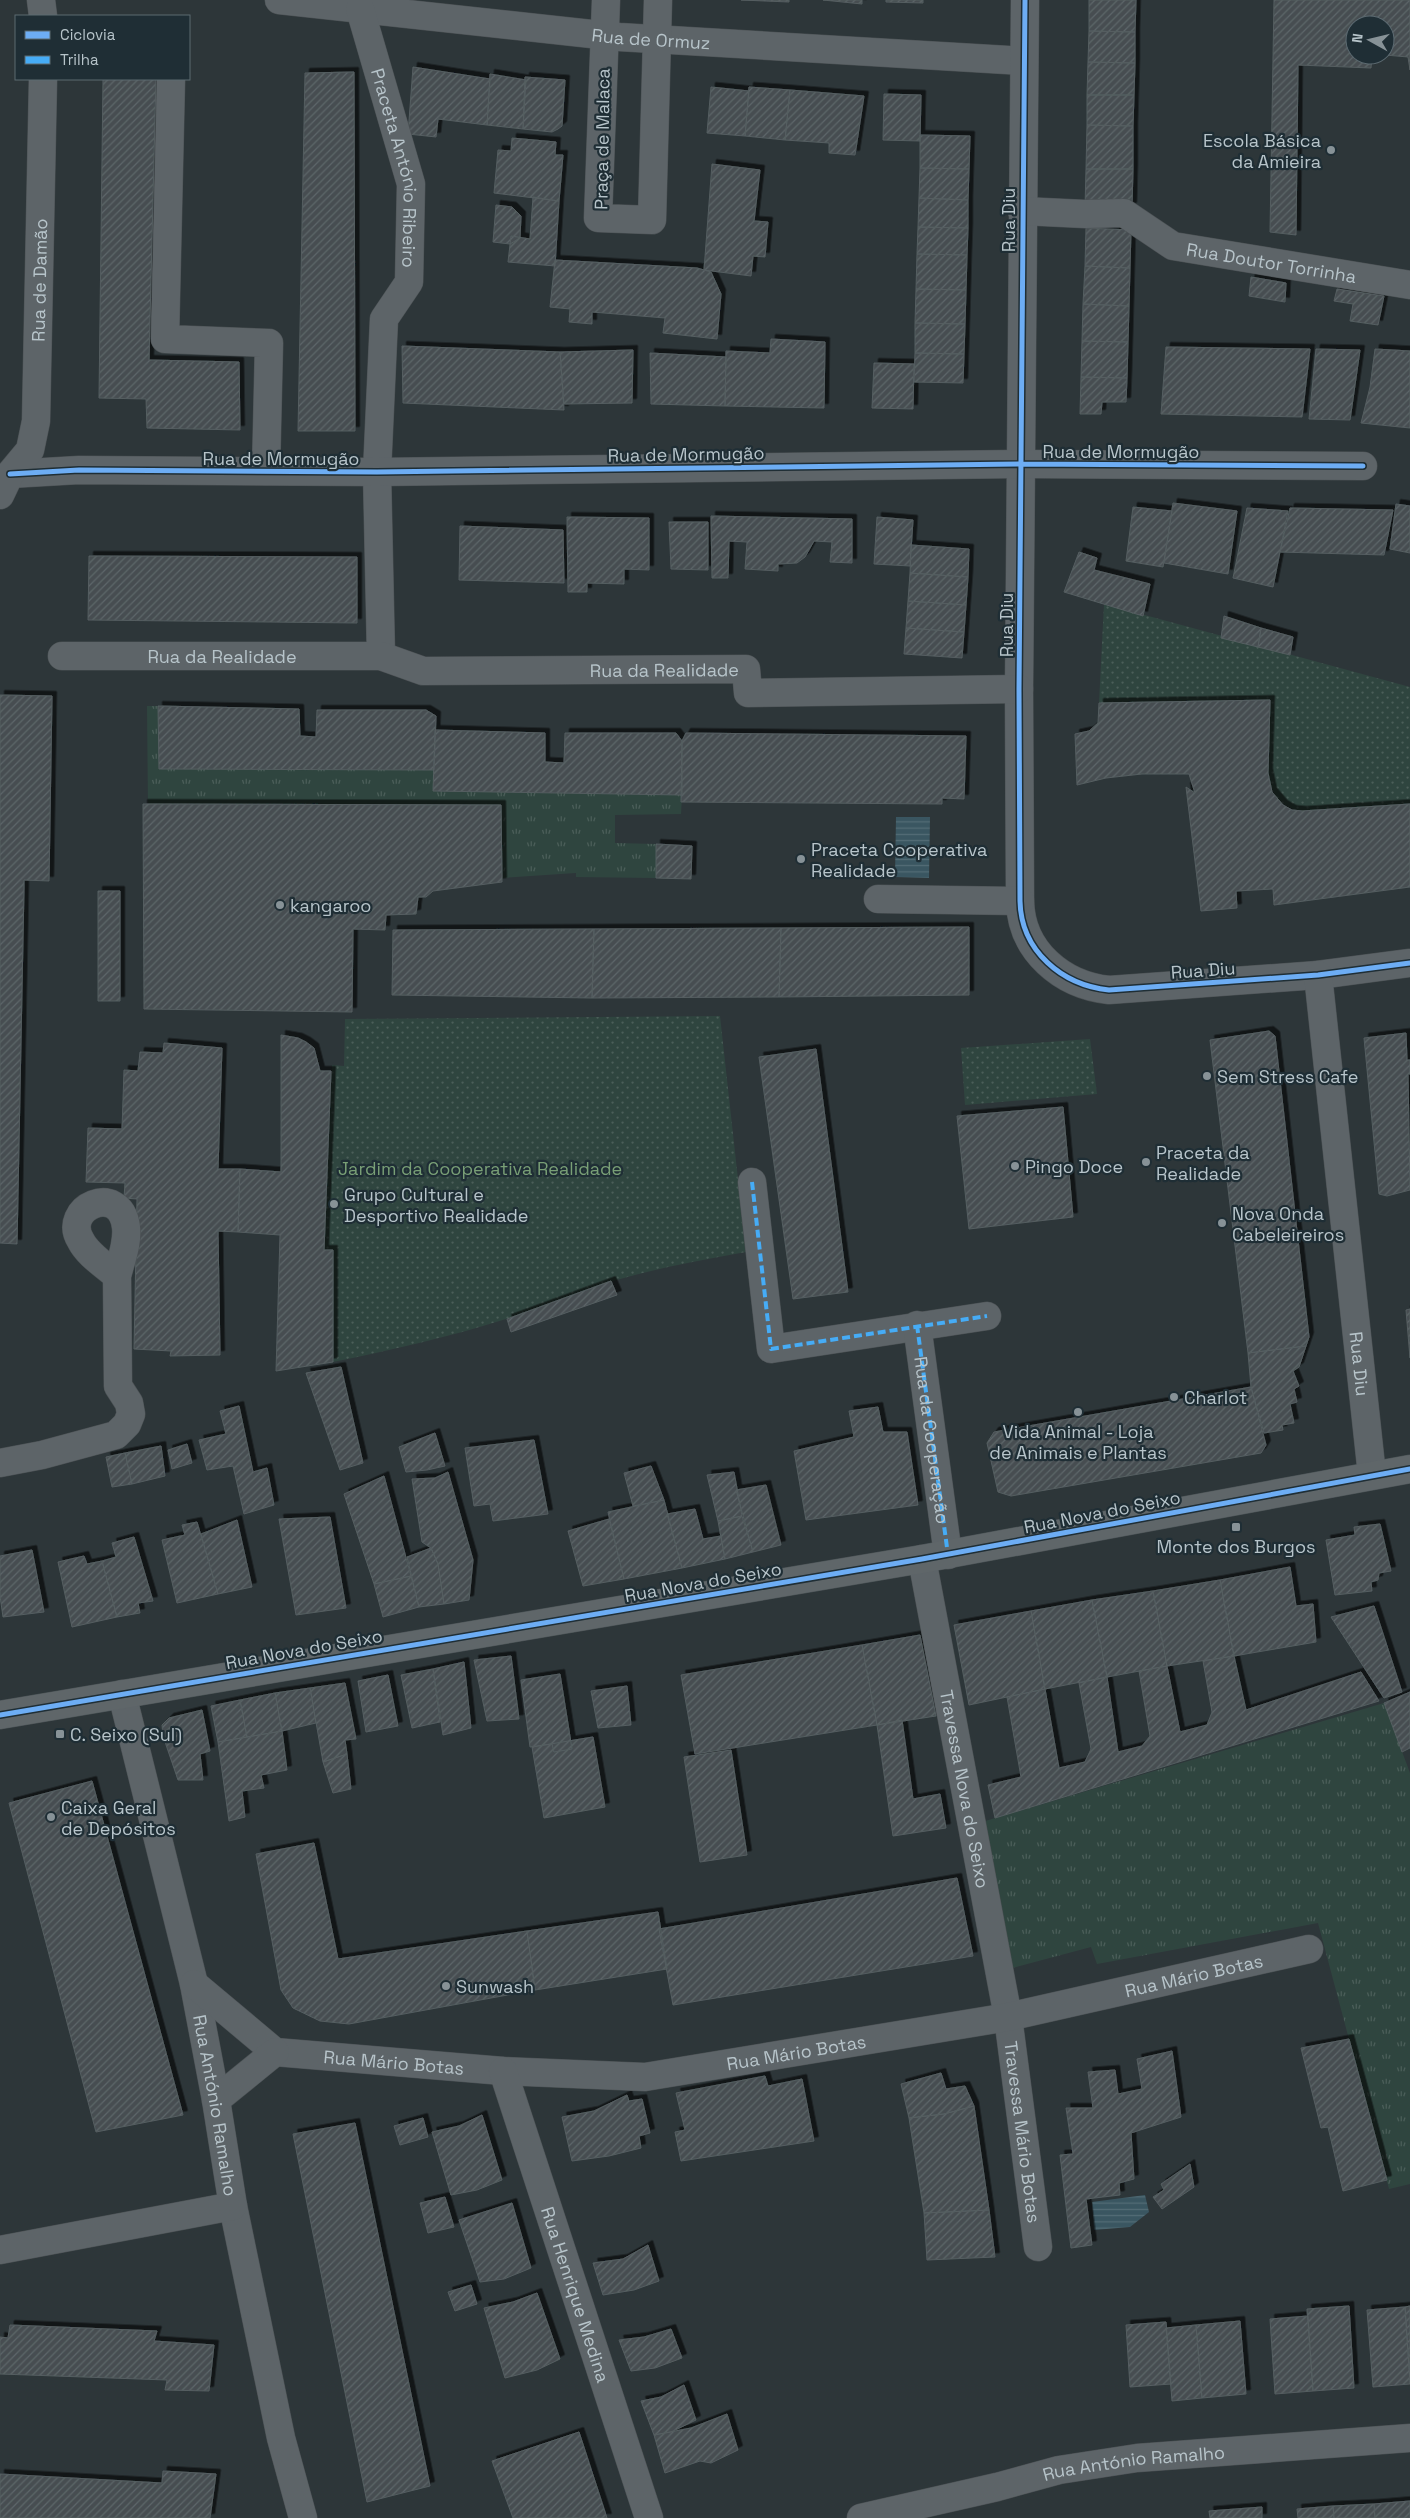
<svg xmlns="http://www.w3.org/2000/svg" width="1410" height="2518" viewBox="0 0 1410 2518" font-family="'Space Grotesk',sans-serif">
<style>
.grass{fill:url(#grass-tufts)}
.garden{fill:url(#garden-dots)}
.water{fill:url(#water-rules)}
.building{fill:url(#building-hatch);stroke:#555e61;filter:url(#shadow)}
.lines{fill:none;stroke-linecap:round;stroke-linejoin:round}
.minor-casing{stroke:#4b5154;stroke-width:29}
.major-casing{stroke:#4b5356;stroke-width:29}
.minor{stroke:#5d6468;stroke-width:28}
.major{stroke:#5f6669;stroke-width:28}
.quiet{stroke:#46acf6;stroke-width:4;stroke-dasharray:8 4;stroke-linecap:butt}
.cycleway-casing{stroke:#1f2e35;stroke-width:8}
.cycleway{stroke:#6dadf4;stroke-width:5}
.poi-dot{fill:#879297;stroke:#1f2e35;stroke-width:2}
.labels{text-anchor:middle;dominant-baseline:central;stroke-width:4.5;stroke-linejoin:round;paint-order:stroke}
.street-label{font-size:18px;fill:#b7c4ca;stroke:#1f2e35}
.poi-label{font-size:18px;fill:#b7c4ca;stroke:#1f2e35;text-anchor:start}
.park-label{font-size:18px;fill:#799f76;stroke:#1f2e35}
</style>
<defs>
<pattern id="grass-tufts" width="24" height="20" patternUnits="userSpaceOnUse" patternTransform="scale(1.25)"><rect width="24" height="20" fill="#2f453f"/><path d="M3 7l-1-3M5 7V3M7 7l1-3M15 17l-1-3M17 17v-4M19 17l1-3" fill="none" stroke="#4b5e59"/></pattern>
<pattern id="garden-dots" width="8" height="8" patternUnits="userSpaceOnUse" patternTransform="scale(1.25)"><rect width="8" height="8" fill="#2f453f"/><path d="M2 2h.1M6 6h.1" fill="none" stroke="#4b5e59" stroke-width="1.8" stroke-linecap="round"/></pattern>
<pattern id="water-rules" width="6" height="5" patternUnits="userSpaceOnUse" patternTransform="scale(1.25)"><rect width="6" height="5" fill="#3a5661"/><path d="M0 2.5h6" fill="none" stroke="#546d76"/></pattern>
<pattern id="building-hatch" width="6" height="6" patternUnits="userSpaceOnUse" patternTransform="scale(1.25)"><rect width="6" height="6" fill="#464e51"/><path d="M-1 1l2-2M0 6l6-6M5 7l2-2" fill="none" stroke="#5e6669"/></pattern>
<filter id="shadow"><feDropShadow dx="4.5" dy="-4.5" stdDeviation="0" flood-color="#0009"/></filter>
</defs>
<rect width="100%" height="100%" fill="#2d3639"/>
<path class="grass" d="M147 706H158L159 769 434 770 433 791 682 795 681 814 615 815V843L656 844V878L576 877V873L502 878 501 805 148 804Z
M1384 1703 1410 1773V2184L1389 2189 1318 1923 1097 1964 1091 1947 1012 1968 982 1822Z"/>
<path class="garden" d="M1104 604 1410 687V804L1302 811C1251 804 1271 736 1270 700L1099 703Z
M720 1016 746 1252C702 1260 657 1268 613 1281 577 1292 542 1307 506 1319 449 1337 392 1350 333 1362V1250H324L332 1065 344 1066 345 1019Z
M1090 1039 1097 1094 965 1105 961 1048Z"/>
<path class="water" d="M896 817H930L929 878 895 877Z
M1145 2195 1149 2212 1130 2227 1094 2230 1092 2202Z"/>
<path class="building" d="M741 0H789V2Z
M823 0H862V4Z
M886 0H923V3L886 2Z
M1089 0H1136L1135 32 1089 31Z
M1274 0H1410V70L1408 57 1385 55V25H1355V55H1372L1371 68 1298 65 1296 235 1270 232Z
M1089 31 1135 32V63L1088 62Z
M1088 62 1135 63 1134 95H1087Z
M413 67 490 79 487 125 438 119 436 137 408 134Z
M354 72 355 431H298L305 73Z
M490 74 526 80 523 129 487 125Z
M525 77 565 80 562 126 558 129 552 132 523 129Z
M103 79H156L149 360 239 362 240 430 147 428 146 399 99 398Z
M711 87 749 91 745 136 707 133Z
M749 87 790 90 785 140 745 136Z
M790 90 864 96 855 155 829 153V143L785 140Z
M884 94 921 95 920 141 883 140Z
M1087 95H1134L1133 126 1087 125Z
M1087 125 1133 126V169H1086Z
M920 135 970 136 969 169 920 168Z
M512 138 556 142 555 155H563L559 201 494 193 498 150 511 151Z
M712 164 760 170 754 221 768 222 765 257 753 256 751 276 704 270Z
M920 168 969 169 968 200 919 198Z
M1086 169H1133L1132 207H1085Z
M533 197 559 201 555 266 508 262 511 236 530 239Z
M919 198 968 200V228L918 227Z
M496 205 512 207 521 216 520 238 510 244 493 242Z
M918 227 968 228 967 255 917 254Z
M1086 228 1131 230 1130 268 1085 266Z
M917 254 967 255 966 290 916 289Z
M555 260 697 268 711 272 721 294 717 339 663 333 665 318 592 312V324L569 322 570 309 550 307Z
M1085 266 1130 268 1129 306 1083 304Z
M1251 277 1286 283 1285 302 1249 296Z
M916 289 966 290 965 324 915 323Z
M1337 289 1384 296 1378 325 1350 321 1353 304 1334 301Z
M1083 304 1129 306 1128 342 1082 341Z
M915 323 965 324 964 354 915 353Z
M771 339 825 342 824 408 725 406 726 351 770 353Z
M1082 341 1128 342 1127 378 1081 377Z
M402 346 560 352 564 410 403 403Z
M1166 347 1310 349 1302 417 1161 414Z
M1316 349 1360 350 1350 420 1309 419Z
M1375 349 1410 351V428L1361 423 1370 387Z
M633 350 632 403 564 404 560 352Z
M650 353 726 357 725 406 651 404Z
M915 353 964 354 963 383 914 382Z
M874 363 914 364 913 409 872 408Z
M1081 377 1127 378 1126 402H1102L1101 414H1080Z
M1173 503 1237 511 1228 574 1164 563Z
M1396 504 1410 506V553L1390 549Z
M1133 507 1172 511 1163 567 1126 561Z
M1247 508 1288 511 1273 587 1233 578Z
M1290 508 1393 510 1384 555 1280 552Z
M711 516 852 519V563L830 562 832 542 814 541 805 557 797 563 778 564V571L745 569 747 542 729 541 728 578H712Z
M567 517 649 518V570L624 569V584L587 583V592H568Z
M877 517 913 520 910 566 874 564Z
M669 522H708V570L671 569Z
M460 526 563 530 564 583 459 580Z
M911 545 969 549 968 577 910 573Z
M1079 552 1097 558 1094 570 1150 584 1143 616 1064 592Z
M89 556 357 557V623L88 620Z
M910 573 968 577 966 605 908 601Z
M908 601 966 605 964 632 906 628Z
M1224 616 1261 628 1258 647 1221 638Z
M906 628 964 632 962 658 904 654Z
M1261 628 1293 637 1290 655 1258 647Z
M0 695 52 696 49 881 24 880V888L17 1244 0 1243Z
M1270 700 1268 773 1272 792 1283 805 1292 810 1302 811 1410 804V887L1274 905 1273 889 1236 891 1237 908 1201 911 1186 787 1195 793 1189 774H1142L1106 778 1077 785 1075 734 1089 731 1098 723 1099 703Z
M158 706 299 709 300 736 316 737 317 710H426L436 716 434 770 159 769Z
M435 730 545 733V762L564 763 565 733H676L682 741V795L433 791Z
M686 733 966 736 964 799 942 798V804L681 802 682 741Z
M143 804 501 805 502 882 433 891 426 897H418L416 914 386 915 385 930 353 929 352 1012 144 1009Z
M656 844 692 846 691 879 656 878Z
M98 891H120V1001H98Z
M969 927V995L779 997 781 928Z
M781 928 779 997 592 998 594 929Z
M594 929 592 998 392 995 393 930Z
M1269 1031 1275 1036 1309 1337 1306 1346 1248 1353 1210 1040Z
M1406 1033 1407 1060H1410V1074H1408L1410 1190 1387 1196 1379 1194 1364 1038Z
M281 1035 298 1038 306 1042 314 1048 320 1071H331L324 1250H333V1362L276 1371 280 1235 238 1232 240 1169 281 1172Z
M164 1043 222 1048 218 1169H240L238 1232 218 1231 220 1355 170 1356 171 1351 134 1349 137 1199 124 1198 125 1183 86 1182 88 1128 122 1129 124 1070 138 1071 140 1052 163 1053Z
M816 1049 848 1292 793 1299 759 1057Z
M1063 1107 1073 1217 969 1229 957 1116Z
M611 1281 617 1295 511 1332 507 1319Z
M1410 1309V1358L1406 1310Z
M1306 1346 1299 1367 1293 1371 1299 1386 1294 1389 1297 1402 1290 1404 1294 1423 1282 1425 1283 1430 1264 1433 1251 1387 1248 1353Z
M341 1367 363 1463 340 1470 306 1373Z
M1251 1387 1266 1445 1261 1453 1011 1496 998 1492 987 1443 994 1432Z
M239 1406 253 1472 267 1468 274 1505 244 1514 233 1466 207 1470 199 1440 226 1434 220 1411Z
M878 1407 883 1432H907L918 1505 806 1520 794 1451 854 1437 849 1411Z
M435 1433 445 1466 427 1470 406 1472 399 1447Z
M534 1440 548 1514 493 1521 490 1504 474 1506 465 1448Z
M187 1444 192 1463 172 1469 168 1450Z
M161 1446 165 1476 132 1484 125 1453Z
M125 1453 132 1484 112 1487 106 1457Z
M651 1466 664 1500 633 1506 624 1473Z
M448 1472 473 1560 469 1600 444 1604 438 1564 431 1548 422 1542 412 1479 435 1478Z
M734 1472 742 1516 718 1521 707 1475Z
M384 1476 411 1576 374 1584 344 1494Z
M766 1485 781 1545 753 1552 736 1490Z
M664 1500 682 1568 624 1579 608 1512Z
M695 1509 703 1539 721 1536 725 1559 682 1568 667 1514Z
M742 1516 753 1552 725 1559 718 1521Z
M330 1517 346 1608 296 1615 279 1519Z
M609 1519 624 1579 583 1586 568 1531Z
M237 1520 252 1587 218 1594 201 1534Z
M197 1522 218 1594 177 1603 162 1540 185 1535 182 1525Z
M1380 1524 1391 1571 1379 1573 1378 1580 1371 1582 1372 1591 1335 1595 1326 1540 1355 1535 1354 1527Z
M134 1537 153 1601 138 1603 140 1613 117 1617 102 1561 116 1557 112 1543Z
M431 1548 438 1564 444 1604 419 1607 407 1557Z
M32 1550 44 1612 3 1617 0 1596V1556Z
M84 1556 87 1564 102 1561 117 1617 72 1627 58 1562Z
M1290 1567 1296 1606 1313 1604 1316 1642 1234 1656 1220 1580Z
M411 1576 419 1607 383 1617 374 1584Z
M1220 1580 1234 1656 1167 1666 1153 1591Z
M1153 1591 1167 1666 1107 1677 1092 1600Z
M1092 1600 1107 1677 1045 1689 1031 1611Z
M1374 1606 1402 1692 1384 1698 1331 1617Z
M1031 1611 1045 1689 969 1705 954 1625Z
M920 1635 936 1716 877 1725 862 1645Z
M862 1645 877 1725 695 1754 681 1675Z
M511 1656 519 1719 487 1721 474 1660Z
M1234 1656 1246 1710 1361 1672 1379 1701 995 1818 988 1785 1021 1777 1007 1697 1045 1689 1059 1768 1085 1762 1091 1749 1079 1683 1107 1677 1118 1752 1142 1746 1150 1736 1139 1671 1167 1666 1180 1732 1207 1725 1212 1712 1203 1661Z
M464 1662 471 1728 443 1735 433 1669Z
M433 1669 440 1722 412 1728 401 1675Z
M560 1674 572 1749 554 1752 552 1744 530 1747 521 1680Z
M388 1675 398 1726 366 1732 358 1681Z
M345 1683 356 1739 345 1740 347 1754 323 1762 310 1688Z
M627 1686 631 1725 598 1728 591 1691Z
M310 1688 316 1723 282 1731 275 1693Z
M1410 1692V1748L1402 1752 1384 1703Z
M275 1693 282 1731 247 1737 240 1700Z
M240 1700 247 1737 218 1742 211 1706Z
M202 1710 210 1751 200 1754 203 1780H178L163 1736 162 1725 169 1718Z
M902 1720 913 1799 940 1794 946 1828 893 1836 877 1725Z
M282 1731 287 1770 261 1775 264 1788 242 1791 245 1817 229 1821 218 1742Z
M593 1737 605 1807 544 1818 532 1747Z
M731 1750 747 1855 700 1862 684 1757Z
M347 1754 351 1789 333 1793 323 1762Z
M92 1781 183 2115 96 2132 9 1803Z
M314 1843 338 1959 527 1931 535 1990 349 2024 320 2021 293 2008 281 1990 256 1854Z
M957 1878 973 1956 673 2005 659 1929Z
M658 1912 667 1969 535 1990 527 1931Z
M1349 2039 1387 2180 1343 2191 1328 2127 1321 2128 1301 2048Z
M1172 2051 1181 2117 1131 2133 1134 2179 1119 2183 1120 2195 1086 2199 1092 2245 1071 2248 1060 2155 1073 2154 1066 2108H1093L1088 2072 1115 2070 1118 2094 1142 2089 1137 2059Z
M941 2073 946 2089 965 2086 974 2106 944 2114 909 2118 901 2084Z
M765 2076 768 2086 802 2079 814 2141 681 2161 675 2132 685 2130 676 2093Z
M627 2095 629 2101 642 2099 650 2133 639 2136 641 2148 609 2156 572 2161 562 2117 594 2111Z
M974 2106 989 2210 924 2213 909 2118 944 2114Z
M482 2115 502 2180 477 2190 451 2195 432 2132 459 2126Z
M423 2118 428 2137 400 2145 394 2126Z
M355 2123 430 2486 367 2502 293 2134Z
M1190 2164 1194 2187 1162 2209 1153 2197 1164 2190 1161 2184Z
M445 2197 454 2227 428 2233 420 2203Z
M512 2203 531 2268 504 2279 480 2282 459 2220Z
M989 2210 995 2257 927 2260 924 2213Z
M648 2245 659 2281 634 2290 603 2295 593 2263 623 2259Z
M471 2285 477 2304 455 2311 448 2292Z
M537 2293 560 2359 537 2370 505 2378 484 2308 513 2302Z
M1349 2306 1354 2388 1313 2391 1307 2309Z
M1410 2306V2380L1405 2307Z
M1405 2307 1410 2384 1373 2387 1367 2310Z
M1308 2316 1313 2391 1275 2394 1270 2319Z
M1240 2321 1246 2394 1202 2398 1196 2325Z
M1166 2322 1171 2384 1130 2387 1126 2325Z
M10 2325 157 2331 154 2341 214 2345 209 2391 165 2390 167 2380 0 2374V2337L8 2338Z
M1196 2325 1202 2398 1172 2401 1166 2328Z
M671 2329 682 2358 655 2368 631 2371 619 2340 644 2337Z
M684 2385 696 2420 671 2432 654 2435 641 2401 661 2397Z
M727 2414 738 2450 711 2463 700 2461 665 2473 654 2435 691 2428Z
M579 2432 607 2518H513L492 2461Z
M163 2471 216 2474 210 2518H0V2474L162 2483Z
M1410 2501V2518H1375L1374 2504Z
M1374 2504 1375 2518H1334L1333 2506Z
M1333 2506 1334 2518H1298L1297 2509Z
M1262 2507V2518H1210L1209 2511Z"/>
<g class="lines">
<g class="minor-casing">
<g id="minor">
<path d="M41 0 43 16"/>
<path id="s1" d="M279 0 619 37 1024 61"/>
<path d="M606 0 598 218 652 220 658 0"/>
<path d="M1025 0 1019 689 1020 901C1021 951 1062 985 1109 990L1318 975 1410 963"/>
<path id="s2" d="M360 9 411 184 409 282 384 319 377 472 381 656"/>
<path d="M171 79 165 339 269 343 266 471"/>
<path id="s3" d="M1022 211 1085 214 1124 213 1173 246 1410 285"/>
<path d="M10 474 79 470 377 472 1021 464 1363 466"/>
<path id="s4" d="M0 495 10 474 30 450 36 421 43 79"/>
<path id="s5" d="M62 656H381L423 671 746 669 748 693 1019 689"/>
<path d="M878 899 1020 901"/>
<path id="s6" d="M1318 975 1372 1475"/>
<path d="M752 1182 771 1349 987 1316"/>
<path id="s7" d="M917 1325 948 1555"/>
<path d="M0 1463 42 1455 116 1435 127 1424 131 1414 129 1403 118 1386 117 1276C106 1266 88 1255 81 1241 60 1208 120 1181 126 1227 128 1243 121 1260 117 1276"/>
<path id="s8" d="M922 1559 1008 2017 1038 2247"/>
<path id="s9" d="M122 1694 194 1984 216 2100 233 2206 281 2438 303 2518"/>
<path id="s10" d="M194 1984 275 2052 503 2071 645 2077 1008 2017 1309 1949"/>
<path id="s11" d="M503 2071 649 2518"/>
<path d="M216 2100 275 2052"/>
<path d="M0 2250 233 2206"/>
<path id="s12" d="M861 2518 997 2487 1059 2470 1137 2458 1410 2438"/>
</g>
</g>
<g class="major-casing">
<path id="major" d="M0 1715 922 1559 1410 1469"/>
</g>
<use href="#minor" class="minor"/>
<use href="#major" class="major"/>
<path class="quiet" d="M752 1182 771 1349 987 1316
M917 1325 948 1555"/>
<g class="cycleway-casing">
<path id="cycleway" d="M1025 0 1019 689 1020 901C1021 951 1062 985 1109 990L1318 975 1410 963
M10 474 79 470 377 472 1021 464 1363 466
M0 1715 922 1559 1410 1469"/>
</g>
<use href="#cycleway" class="cycleway"/>
</g>
<g class="poi-dot">
<circle cx="1331" cy="150" r="5"/>
<circle cx="801" cy="859" r="5"/>
<circle cx="280" cy="905" r="5"/>
<circle cx="1207" cy="1076" r="5"/>
<circle cx="1146" cy="1162" r="5"/>
<circle cx="1015" cy="1166" r="5"/>
<circle cx="334" cy="1204" r="5"/>
<circle cx="1222" cy="1223" r="5"/>
<circle cx="1174" cy="1397" r="5"/>
<circle cx="1078" cy="1412" r="5"/>
<rect x="1231" y="1522" width="10" height="10" rx="2.5"/>
<rect x="55" y="1729" width="10" height="10" rx="2.5"/>
<circle cx="51" cy="1817" r="5"/>
<circle cx="446" cy="1986" r="5"/>
</g>
<g class="labels">
<g class="street-label">
<text stroke="none"><textPath href="#s1" startOffset="374">Rua de Ormuz</textPath></text>
<text transform="translate(602 139) rotate(-89)">Praça de Malaca</text>
<text stroke="none"><textPath href="#s2" startOffset="164">Praceta António Ribeiro</textPath></text>
<text transform="translate(1008 220) rotate(-90)">Rua Diu</text>
<text stroke="none"><textPath href="#s3" startOffset="261">Rua Doutor Torrinha</textPath></text>
<text stroke="none"><textPath href="#s4" startOffset="225">Rua de Damão</textPath></text>
<text x="1121" y="451">Rua de Mormugão</text>
<text transform="translate(686 454) rotate(-1)">Rua de Mormugão</text>
<text x="281" y="458">Rua de Mormugão</text>
<text transform="translate(1006 625) rotate(-90)">Rua Diu</text>
<text stroke="none"><textPath href="#s5" startOffset="160">Rua da Realidade</textPath></text>
<text stroke="none"><textPath href="#s5" startOffset="605">Rua da Realidade</textPath></text>
<text transform="translate(1203 970) rotate(-4)">Rua Diu</text>
<text stroke="none"><textPath href="#s6" startOffset="391">Rua Diu</textPath></text>
<text stroke="none"><textPath href="#s7" startOffset="116">Rua da Cooperação</textPath></text>
<text transform="translate(1102 1512) rotate(-11)">Rua Nova do Seixo</text>
<text transform="translate(703 1582) rotate(-10)">Rua Nova do Seixo</text>
<text transform="translate(304 1649) rotate(-10)">Rua Nova do Seixo</text>
<text stroke="none"><textPath href="#s8" startOffset="234">Travessa Nova do Seixo</textPath></text>
<text stroke="none"><textPath href="#s10" startOffset="1035">Rua Mário Botas</textPath></text>
<text stroke="none"><textPath href="#s10" startOffset="630">Rua Mário Botas</textPath></text>
<text stroke="none"><textPath href="#s10" startOffset="225">Rua Mário Botas</textPath></text>
<text stroke="none"><textPath href="#s9" startOffset="422">Rua António Ramalho</textPath></text>
<text stroke="none"><textPath href="#s8" startOffset="582">Travessa Mário Botas</textPath></text>
<text stroke="none"><textPath href="#s11" startOffset="235">Rua Henrique Medina</textPath></text>
<text stroke="none"><textPath href="#s12" startOffset="279">Rua António Ramalho</textPath></text>
</g>
<g class="poi-label">
<text x="1321" y="140" text-anchor="end">Escola Básica<tspan x="1321" dy="21">da Amieira</tspan></text>
<text x="811" y="849">Praceta Cooperativa<tspan x="811" dy="21">Realidade</tspan></text>
<text x="290" y="905">kangaroo</text>
<text x="1217" y="1076">Sem Stress Cafe</text>
<text x="1156" y="1152">Praceta da<tspan x="1156" dy="21">Realidade</tspan></text>
<text x="1025" y="1166">Pingo Doce</text>
<text x="344" y="1194">Grupo Cultural e<tspan x="344" dy="21">Desportivo Realidade</tspan></text>
<text x="1232" y="1213">Nova Onda<tspan x="1232" dy="21">Cabeleireiros</tspan></text>
<text x="1184" y="1397">Charlot</text>
<text x="1078" y="1431" text-anchor="middle">Vida Animal - Loja<tspan x="1078" dy="21">de Animais e Plantas</tspan></text>
<text x="1236" y="1546" text-anchor="middle">Monte dos Burgos</text>
<text x="70" y="1734">C. Seixo (Sul)</text>
<text x="61" y="1807">Caixa Geral<tspan x="61" dy="21">de Depósitos</tspan></text>
<text x="456" y="1986">Sunwash</text>
</g>
<g class="park-label">
<text x="480" y="1168">Jardim da Cooperativa Realidade</text>
</g>
</g>
<rect x="15" y="15" width="175" height="65" fill="#1f2e35" stroke="#5c6a71"/>
<rect x="25" y="31" width="25" height="8" fill="#6dadf4" stroke="#5c6a71"/>
<text x="60" y="40" font-size="15" fill="#b7c4ca">Ciclovia</text>
<rect x="25" y="56" width="25" height="8" fill="#46acf6" stroke="#5c6a71"/>
<text x="60" y="65" font-size="15" fill="#b7c4ca">Trilha</text>
<g transform="translate(1370 40) rotate(278)"><circle r="24" fill="#1f2e35" stroke="#5c6a71"/>
<path d="M0-4L9 19L0 12L-9 19Z" fill="#879297"/>
<text y="-8" font-size="14" font-weight="bold" text-anchor="middle" fill="#b7c4ca">N</text>
</g>
</svg>
